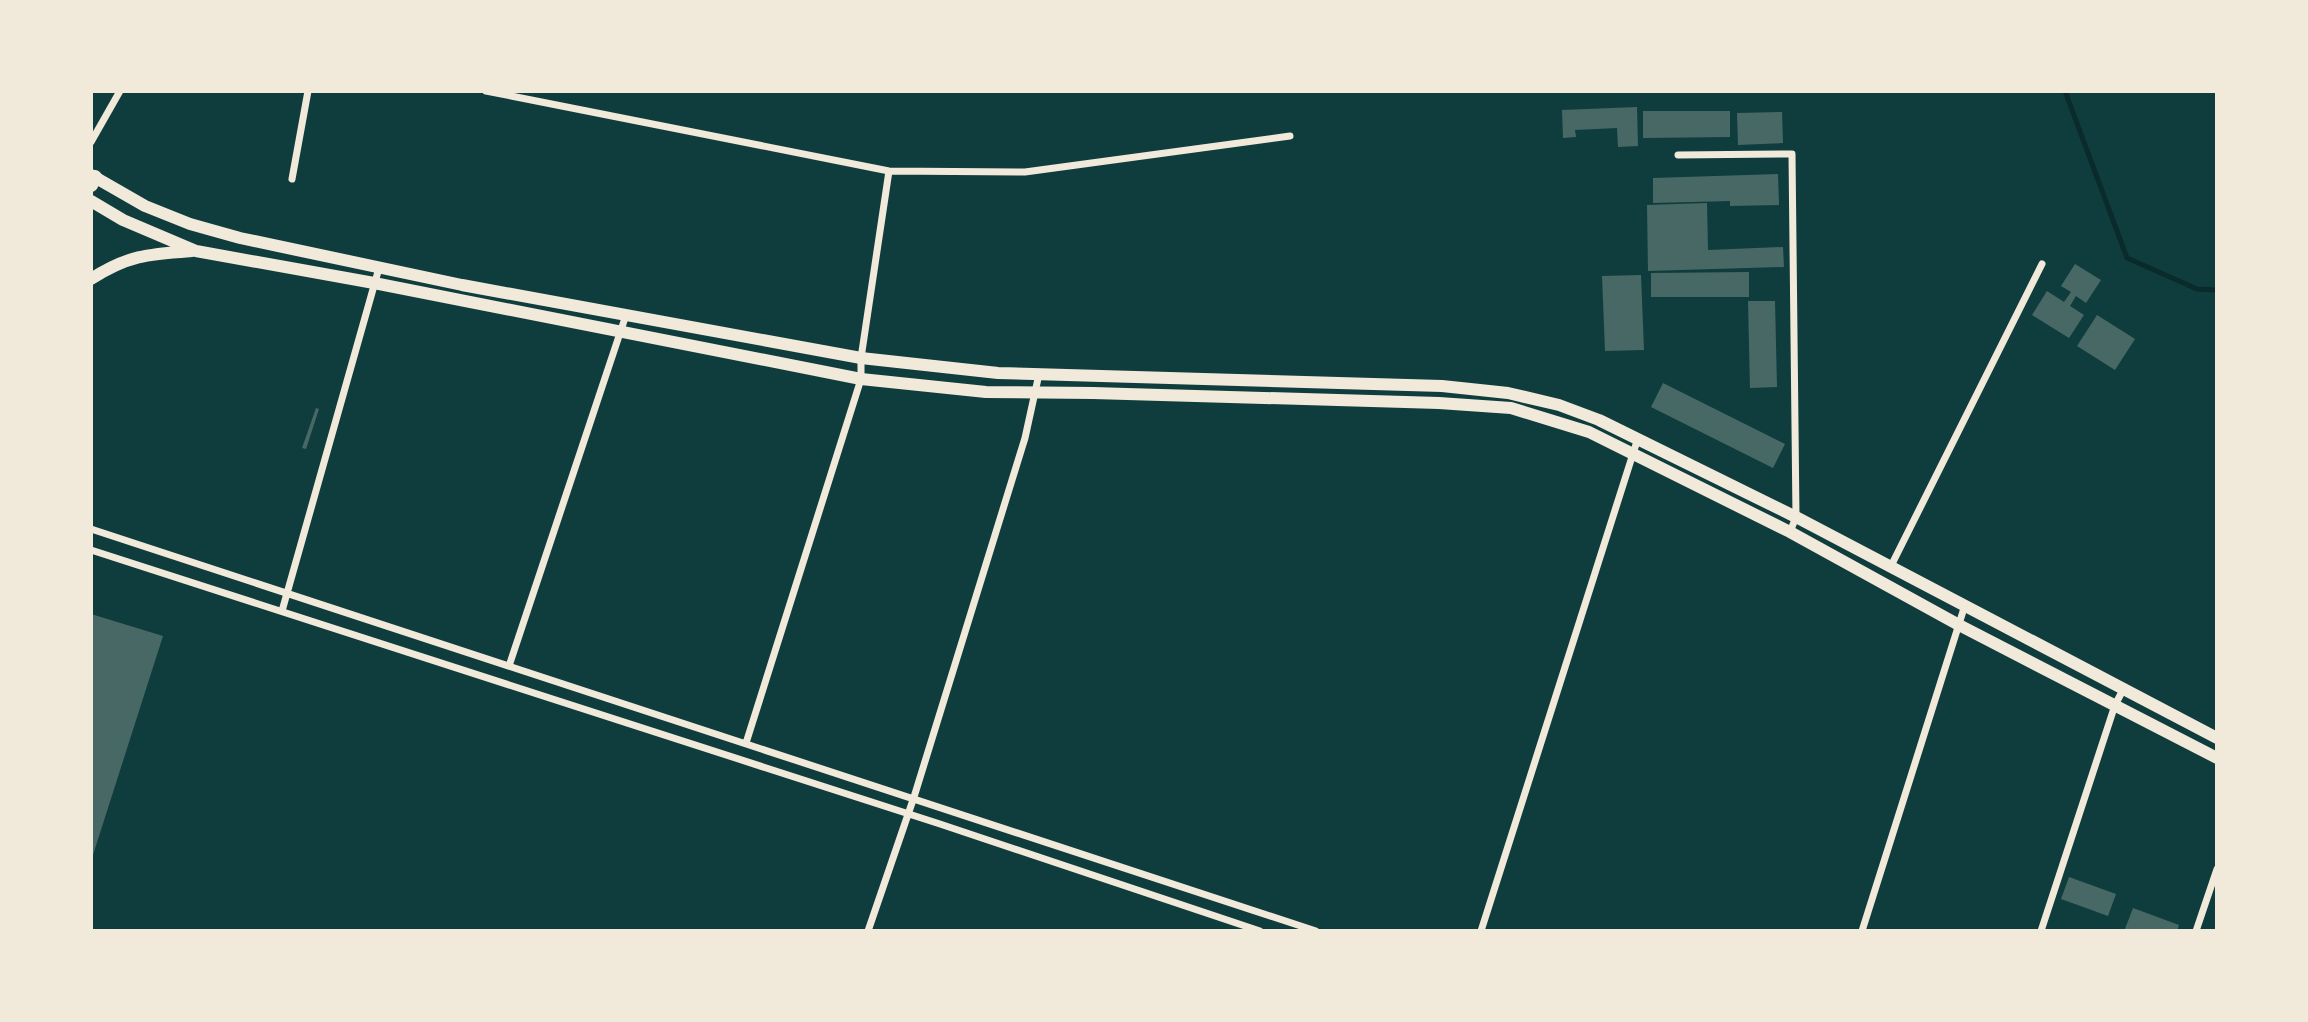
<svg xmlns="http://www.w3.org/2000/svg" width="2308" height="1022" viewBox="0 0 2308 1022" font-family="'Space Grotesk',sans-serif">
<style>
.lines{fill:none;stroke-linecap:round;stroke-linejoin:round}
.stream{stroke:#0a2a2b;stroke-width:5}
.building{fill:#486865}
.minor{stroke:#f1e9da;stroke-width:7}
.tertiary{stroke:#f1e9da;stroke-width:12}
.secondary{stroke:#f1e9da;stroke-width:14}
</style>
<rect width="100%" height="100%" fill="#0f3d3e"/>
<g class="lines">
<path class="stream" d="M2065 91 2127 258 2197 289 2217 290"/>
</g>
<path class="building" d="M1637 107 1638 146 1618 147 1617 128 1575 130 1576 137 1563 138 1562 110Z
M1643 111H1730V137L1643 138Z
M1782 112 1783 143 1738 145 1737 113Z
M1778 174 1779 205 1730 206V201L1653 203V178Z
M1707 203 1708 250 1783 247 1784 267 1648 271 1647 205Z
M2075 264 2101 280 2086 303 2076 296 2070 306 2084 315 2069 338 2032 315 2047 291 2064 302 2071 292 2061 286Z
M1749 272V297H1651V273Z
M1641 275 1644 350 1605 351 1602 276Z
M1748 301H1775L1777 387 1750 388Z
M2097 315 2135 339 2115 370 2077 346Z
M1663 383 1785 444 1773 468 1651 407Z
M316 408 319 409 306 449 302 448Z
M91 614 163 636 92 858H91Z
M2069 877 2116 894 2108 916 2061 899Z
M2133 908 2179 925 2177 931 2125 929Z"/>
<g class="lines">
<path class="minor" d="M486 91 889 171 1025 172 1290 136
M91 142 120 91
M1678 155 1792 154 1796 517 1790 532
M292 179 308 91
M91 529 1316 931
M91 550 940 824 1260 931
M1891 566 2042 264
M282 611 379 268
M509 666 626 315
M746 743 861 379V358L889 171
M868 931 914 797 1025 438 1039 374
M1481 931 1638 438
M1862 931 1965 605
M2041 931 2115 705 2124 688
M2196 931 2217 869"/>
<path class="tertiary" d="M91 175 145 206 190 224 240 238 462 285 861 358 998 373 1442 386 1508 393 1559 405 1599 420 1796 517 2217 738
M91 201 123 220 196 251 374 283 861 379 986 392 1093 393 1439 403 1511 408 1589 432 1790 532 1959 625 2217 758
M91 279C128 255 149 254 192 251"/>
<path class="secondary" d="M91 185 95 177"/>
</g>
<rect width="2308" height="1022" fill="none" stroke="#f1e9da" stroke-width="186"/>
</svg>
